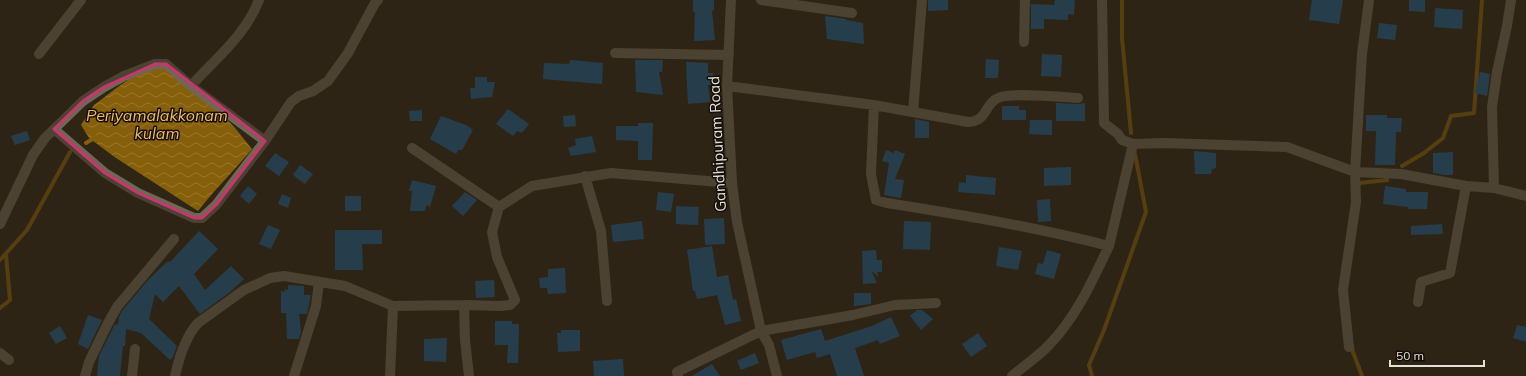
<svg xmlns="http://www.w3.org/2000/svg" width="1526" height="376" viewBox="0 0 1526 376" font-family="Mulish,sans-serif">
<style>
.water{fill:url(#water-waves)}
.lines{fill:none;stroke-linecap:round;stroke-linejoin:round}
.stream{stroke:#865f0a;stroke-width:4}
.building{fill:#1e5c8e}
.minor{stroke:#716655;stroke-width:10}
.marked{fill:none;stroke:#c7366d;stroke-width:3;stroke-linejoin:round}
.labels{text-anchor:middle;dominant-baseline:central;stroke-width:3;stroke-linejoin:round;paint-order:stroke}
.street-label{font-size:15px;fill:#e6e0d6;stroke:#130f08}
.water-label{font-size:16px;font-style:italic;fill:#f4bc58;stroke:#130f08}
</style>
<defs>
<pattern id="water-waves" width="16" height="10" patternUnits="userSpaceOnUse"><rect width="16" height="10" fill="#865f0a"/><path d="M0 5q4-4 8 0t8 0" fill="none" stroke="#97762d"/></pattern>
</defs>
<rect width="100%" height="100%" fill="#2e2515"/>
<path class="water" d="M163 66 215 107 235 128 252 149C235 170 215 189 198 211L116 158 89 138 81 125 94 105 115 89 136 74Z"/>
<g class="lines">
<path class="stream" d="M1122 0V38L1131 133
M86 143 96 137
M1402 166 1424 153 1443 138 1451 116 1474 113 1482 0
M1358 187 1359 183 1387 180
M0 260 27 230 70 152
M0 308 10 300 6 255
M1352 346 1353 352 1362 376
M1092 376 1089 365 1104 330 1146 212 1135 154"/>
</g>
<path class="building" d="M693 0H714V10L712 11 715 40 694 41 695 12H693Z
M928 0H948V10L928 11Z
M1055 0H1075L1074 15 1068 14V20L1044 19V29H1031V4L1054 5Z
M1312 0H1343L1339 24 1309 20Z
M1409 0H1425V12L1409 11Z
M1435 8 1463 10 1462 29 1434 27Z
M825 16 846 19V20L863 23 864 44 827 39Z
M1379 23 1397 25 1395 40 1377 38Z
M1042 54 1062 55 1061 77 1041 76Z
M986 59 999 60 998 78H985Z
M570 60 603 63 602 84 543 79 544 63 569 64Z
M635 60H663L662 72H659L663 95 636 92Z
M686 62 708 63V73H713L716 85H708L710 102 688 104Z
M1480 72 1490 74 1487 96 1475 93Z
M475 77H487V82H495L492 97 471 99 470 88H475Z
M1056 103 1078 104 1085 103V121H1056Z
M1002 106H1019V110H1026V120H1002Z
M508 109 529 124 522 133 517 131 513 136 496 124Z
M422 110V121H410L409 111Z
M575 115 576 126 564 127 563 116Z
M1366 115H1387V118H1402L1401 132H1396L1395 165H1375L1376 131H1366Z
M441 116 466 125 473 130 462 150H458L456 154 430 139Z
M915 119 929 122V138H915Z
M1030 120H1052V135L1029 134Z
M638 123H653L652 160H638V141L616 140V126H638Z
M27 131 30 140 15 145 11 136Z
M592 136 596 152 571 156 568 148 576 145 575 139Z
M886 150 894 153 895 150 905 154 895 179 904 180 901 198 884 195 889 163 882 161Z
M1194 151 1216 153V168L1212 169 1211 174H1195Z
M1453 152V175H1445L1433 173V153Z
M275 153 289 162 279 176 265 166Z
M300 165 313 174 305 184 293 175Z
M1071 167V185L1044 186V168Z
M966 175 996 178 995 195 958 192 959 182 966 183Z
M412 180 436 186 430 207 426 205 425 211H410L412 191H409Z
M248 186 257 194 249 204 240 196Z
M1385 186 1406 189V192H1428L1427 209H1408V207L1383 204Z
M465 192 477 200 463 216 452 206Z
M658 192 674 194 671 212 656 210Z
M282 194 291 198 288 208 278 204Z
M345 196H361V211H345Z
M1050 199 1051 221 1038 222 1037 200Z
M676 206 699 207 698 225 676 224Z
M724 218 725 244 705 245 704 219Z
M642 221 644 239 613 242 611 225Z
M904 221 931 222 930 250 903 249Z
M1442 224 1443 234 1411 235V226Z
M268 225 280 230 271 249 259 244Z
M335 230H382V244H362L363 270H335Z
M199 231 218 249 194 274 205 290 231 266 244 279 230 292 200 314 179 286 163 302 155 294 149 319 177 346 173 357 170 360 141 333 126 329 125 346H123L120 376H97L99 356 115 324 118 325 119 317 122 311 148 280 168 261 170 262Z
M712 246 717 277 728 275 733 300 736 299 741 321 725 325 717 295 697 299 695 291H693L687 250Z
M999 247 1022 251 1018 270 996 266Z
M876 250 877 260H882V272H877L878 277 871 270 877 283 863 284 862 251Z
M1047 250 1061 254 1054 279 1035 274 1038 263 1043 264Z
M565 268 566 293 548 294 547 288H540L539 278 548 277V269Z
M494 280 495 297 476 298 475 281Z
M288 285 304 286V295H311L307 314H299L301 331 299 339H287L286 313H281V291L285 292 284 289 288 290Z
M854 293H871V304L854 306Z
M917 310H922L933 319 921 330 910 316Z
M88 315 102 320 88 349 78 344Z
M891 317 900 336 880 344 878 340 855 348 864 376H837L830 354 817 358 815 352 787 360 781 340 821 329 825 341 872 326Z
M495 321H512V324H519L518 363H507L508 345H495Z
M1517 325 1526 327V342L1513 338Z
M60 326 67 338 56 344 49 333Z
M561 330H580V351L558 352 557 333H561Z
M978 333 987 346 971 357 962 344Z
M447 338 446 362 424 361V339Z
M755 353 759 363 741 370 737 361Z
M623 359 624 376H594L593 361Z
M712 364 720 376H692Z"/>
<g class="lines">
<path class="minor" d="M731 0 727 86 732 183 737 222 761 331 769 345 777 376
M761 0 852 13
M1102 0 1104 123 1118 134 1122 140 1133 144
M1024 42 1025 0
M615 53 729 55
M39 54 81 0
M191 86 265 141
M727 86 874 105 871 174 876 200 887 203C962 215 1036 227 1109 246L1133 144 1165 143 1287 147 1355 172 1401 174 1466 186 1494 188 1526 196
M874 105 968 122C988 121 984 104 998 98 1010 92 1062 97 1078 98
M913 112 922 0
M54 129 105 173 138 193 194 218H202L216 205 265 141 291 102 299 96 313 91 328 81 348 53 375 3 378 0
M412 148 499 207
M585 176 601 231 607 301
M1494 188 1492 107 1497 72 1507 26 1511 0
M0 224 33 155 45 138 83 101 104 87 124 76 155 64H166L191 86C216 58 245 36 259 0
M1418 302 1421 282 1450 273 1466 186
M464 305 465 340 469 376
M1349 347 1343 290 1356 202 1355 172 1362 54 1369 0
M0 353 9 360
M85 376 89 362 107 325 117 307 174 239
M132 376 135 349
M175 376C179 358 185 337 198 323L244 290 270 278 284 276 345 286 393 306
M294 376 316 306 319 282
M390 376 393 306 464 305 500 306 510 305 515 300 497 257 492 232 499 207 532 186 611 173 732 183
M678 376 677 372 761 331 853 315 895 305 936 303
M1012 376C1025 365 1039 356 1050 344 1077 316 1092 281 1109 246"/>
</g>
<path d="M0 0H1526V376H0ZM155 64H166L265 141 216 205 202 218H194L138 193 105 173 54 129 83 101 104 87Z" fill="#2e2515" fill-opacity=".55" fill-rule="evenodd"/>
<path class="marked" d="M155 64H166L265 141 216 205 202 218H194L138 193 105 173 54 129 83 101 104 87Z"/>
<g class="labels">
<g class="street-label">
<text transform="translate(717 144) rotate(-93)">Gandhipuram Road</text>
</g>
<g class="water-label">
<text x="157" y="115">Periyamalakkonam<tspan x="157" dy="18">kulam</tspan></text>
</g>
</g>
<path d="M1390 360v6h94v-6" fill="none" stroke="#e6e0d6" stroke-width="2"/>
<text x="1396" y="360" font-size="12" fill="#e6e0d6" stroke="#130f08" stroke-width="3" paint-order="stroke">50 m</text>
</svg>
